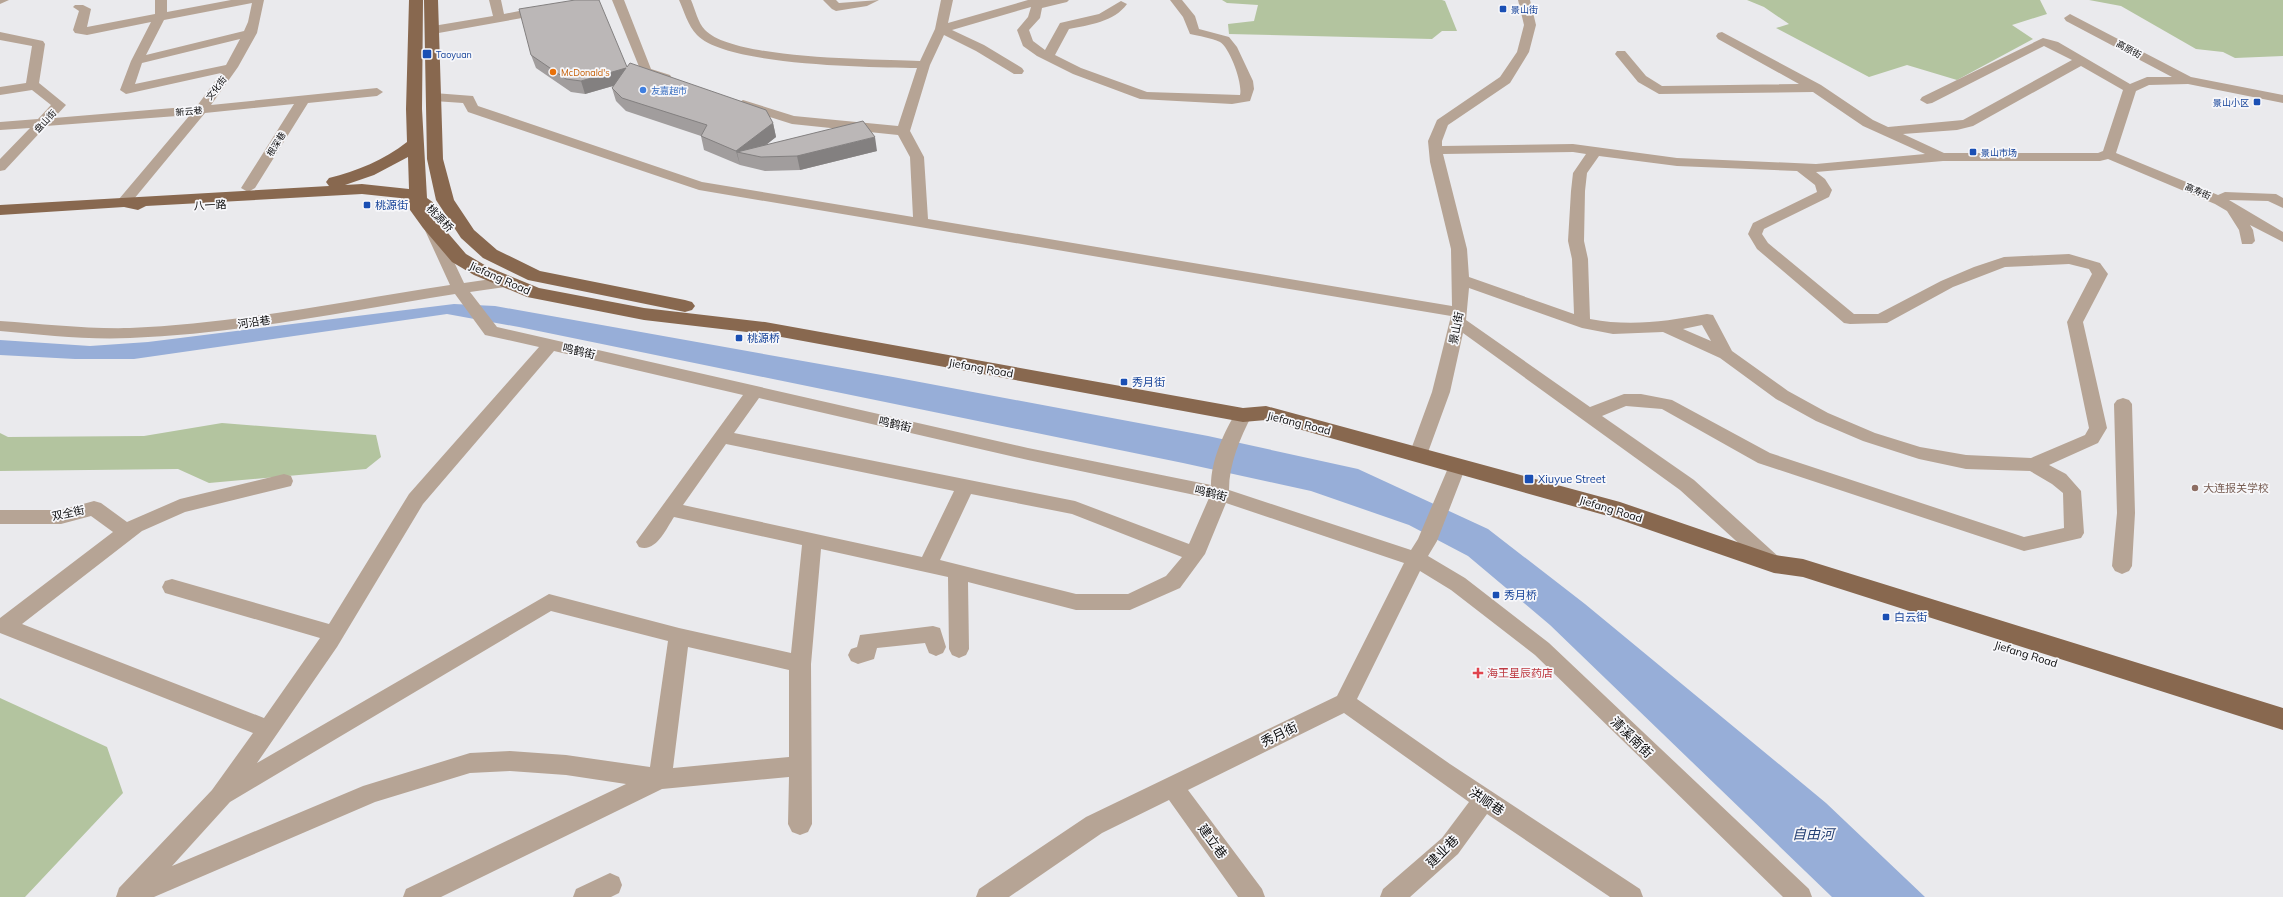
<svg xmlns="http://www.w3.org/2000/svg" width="2283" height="897" viewBox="0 0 2283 897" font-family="Mulish,'Noto Sans SC',sans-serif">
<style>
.green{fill:#b3c49f}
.water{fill:#97aed8}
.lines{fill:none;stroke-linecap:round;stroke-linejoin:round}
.minor{fill:#b6a495;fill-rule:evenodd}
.major{fill:#88684f;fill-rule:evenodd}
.wall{fill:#a19d9d}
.shaded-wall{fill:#838080}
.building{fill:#bbb7b7;stroke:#838080}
.transit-dot{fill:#1a4fb4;stroke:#f7f7fa;stroke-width:1.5}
.food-dot{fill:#e8710a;stroke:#f7f7fa;stroke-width:1.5}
.shop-dot{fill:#3f7fe0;stroke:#f7f7fa;stroke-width:1.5}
.education-dot{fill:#8d6e63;stroke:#f7f7fa;stroke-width:1.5}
.health-dot{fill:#e0444e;stroke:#f7f7fa;stroke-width:1.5}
.labels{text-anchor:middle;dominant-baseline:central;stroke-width:3.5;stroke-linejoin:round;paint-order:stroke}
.far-transit-label{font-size:9px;fill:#164399;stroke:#f7f7fa;text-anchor:start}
.far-street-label{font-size:9px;fill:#0c0c0d;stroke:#f7f7fa}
.far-food-label{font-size:9px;fill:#c56008;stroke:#f7f7fa;text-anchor:start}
.far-shop-label{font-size:9px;fill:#366cbe;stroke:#f7f7fa;text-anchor:start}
.street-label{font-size:11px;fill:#0c0c0d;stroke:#f7f7fa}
.transit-label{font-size:11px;fill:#164399;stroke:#f7f7fa;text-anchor:start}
.education-label{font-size:11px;fill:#785e54;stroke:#f7f7fa;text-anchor:start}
.health-label{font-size:11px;fill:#be3a42;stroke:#f7f7fa;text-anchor:start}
.near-street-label{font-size:13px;fill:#0c0c0d;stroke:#f7f7fa}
.near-water-label{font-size:14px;font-style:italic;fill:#254175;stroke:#f7f7fa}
</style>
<rect width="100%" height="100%" fill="#eaeaed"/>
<path class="green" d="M1222 0H1442L1445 1 1457 31H1442L1432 39 1229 34 1228 24 1254 21 1258 5 1227 3Z
M1747 0H2040L2047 14 2012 25 2033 39 1957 80 1907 65 1869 77 1776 28 1789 24 1764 7Z
M2089 0H2283V56L2235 58 2223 52 2196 49 2121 6Z
M222 423 376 435 381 457 366 469 209 483 178 469 0 471V433L8 437 144 436Z
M0 698 107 747 123 793 25 897H0Z"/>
<path class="water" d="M454 304 495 306 893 377 1208 436 1358 469 1488 529 1585 604 1826 803 1925 897H1832L1550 625 1468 556 1409 525 1311 491 1183 463 519 327 447 314 134 359H75L0 355V340L90 346 148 342Z"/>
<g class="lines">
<path class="minor" d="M0 0H9L0 4Z
M155 0H167V12L231 0H264L257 33 238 67 211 105 377 88 383 92 377 96 308 103 255 188 248 192 241 188 294 104 205 113 129 205H119L117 202 119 199 190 115 46 126 5 170 0 171V159L30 128 0 130V122L38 119 51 105 32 90 0 95V87L26 83 32 46 0 40V32L43 41 45 44 39 83 66 105 54 118 197 106 221 73 126 94 120 90 131 61 151 22 87 35 75 33 73 30 79 11 73 7 75 5H83L91 9 87 27 155 14ZM252 3 248 22 244 31 146 55 164 20ZM240 39 226 65 135 84 142 63Z
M489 0H501L504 14 544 6 550 10 544 14 433 34 427 30 433 26 493 16Z
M612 0H624L651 69 670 75 672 78 670 81 666 82 642 74Z
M679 0H691C695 9 698 23 705 30 734 60 876 59 920 61L935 29 941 0H953L948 23 1028 0H1069L1067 2 1042 8 1040 18 1029 30 1033 41 1045 50 1060 23 1099 14 1121 1 1127 4C1114 22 1089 25 1069 29L1055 55 1081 68 1147 92 1240 95C1243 84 1230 48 1220 42 1211 38 1199 36 1190 34L1183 17 1170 0H1182L1195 16 1199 29 1229 37 1237 47 1253 81 1254 89 1250 101 1232 104 1140 99 1073 74 1037 56 1023 46 1017 30 1028 17 1031 7 952 30 984 45 1022 68 1024 71 1022 74H1014L976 51 944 35 930 65 910 131 924 157 928 219 1452 306 1451 249 1430 162 1428 141 1437 120 1500 77 1517 52 1524 25 1518 0H1530L1536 25 1529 52 1510 83 1448 125 1442 141V146L1573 144 1677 158 1816 164 1925 154 1863 126 1813 92 1659 94 1638 82 1615 54 1617 51H1625L1646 76 1662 86 1799 84 1718 39 1716 36 1718 33 1722 32 1821 85 1873 120 1888 127 1963 120 2072 60 2044 46 1932 103 1927 104 1920 100 1922 97 2043 38 2058 42 2130 84 2147 77H2172L2066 21 2064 18 2070 14 2191 77 2283 95V103L2188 84 2149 85 2136 91 2116 153 2218 195 2225 192 2276 194 2283 198V208L2268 201 2229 200 2283 232V242L2250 225 2253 230 2255 241 2252 244H2242L2239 230 2227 211 2215 204 2108 159 2100 161H1943L1816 172 1825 179 1832 190 1829 197 1764 229 1762 234 1768 243 1854 314H1878L1941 281 1974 267 2004 257 2069 254 2100 263 2108 274 2083 322 2107 428 2098 443 2049 465 2066 474 2081 491 2084 533 2081 538 2024 551 1758 463 1662 409 1626 406 1602 416 1694 480 1781 559 1784 564 1781 569 1774 572 1767 569 1680 490 1463 333 1450 392 1427 455 1424 460 1418 461 1412 460 1409 455 1432 392 1451 316 699 190 468 112 463 103 434 101 428 97 434 93 473 96 478 106 702 182 913 217 910 157 898 135 792 124 738 107 736 104 743 100 794 116 898 126 917 68C871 67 727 66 697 35 688 26 684 11 679 0ZM2081 66 2123 90 2103 151 2098 153H1944L1903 134 1957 130 1973 126ZM1573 152 1586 154 1573 173 1571 191 1568 241 1572 259 1574 314 1469 277 1467 249 1443 154ZM1599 156 1677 166 1797 171 1815 185 1817 192 1753 223 1748 234 1757 249 1844 323 1850 324 1887 323 1953 287 2005 267 2069 264 2089 269 2092 274 2067 322 2089 428 2085 435 2031 458 1966 455 1920 447 1875 433 1828 413 1788 391 1732 351 1713 315 1707 314C1666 321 1632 327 1590 319L1588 259 1584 241 1585 191 1587 173ZM1469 288 1582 328 1613 334 1663 332 1720 358 1776 399 1816 421 1863 441 1919 459 1966 469 2030 471 2052 484 2063 493 2064 528 2024 537 1770 453 1672 400 1641 394H1624L1590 407 1466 320ZM1702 325 1711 341 1683 329Z
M823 0H836L839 3 879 0 867 6 836 11 832 9Z
M430 222 437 226 464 283 505 277 511 279 513 282 511 285 505 287 470 292 497 327 1028 448 1211 485C1211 461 1224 431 1237 411L1243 409 1249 411 1252 415C1240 438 1229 464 1229 490L1411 550 1418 539 1451 461 1457 459 1463 461 1466 466 1437 541 1428 556 1465 578 1549 643 1809 889 1812 897H1783L1535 655 1451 590 1420 571 1357 699 1450 764 1640 889 1643 897H1610L1487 814 1458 854 1410 897H1380L1383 889 1442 838 1469 802 1344 713 1188 790 1262 889 1265 897H1238L1169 800 1102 833 1009 897H976L979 889 1086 817 1337 696 1404 563 1226 503 1205 554 1180 588 1130 610H1076L968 582 969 649 966 655 959 658 952 655 949 649 948 577 821 549 811 664 812 824 808 832 800 835 792 832 788 824 789 777 662 789 441 897H403L406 889 626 784 566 775 510 771 470 773 375 802 154 897H116L119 888 212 790 253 733 0 633V618L113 532 91 516 61 524H0V510H61L94 501 101 503 127 522 180 499 284 474 291 476 293 481 291 486 185 512 142 531 22 624 264 718 320 638 165 593 162 587 165 581 172 579 329 624 409 494 539 347 485 335 455 294C348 311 239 334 130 338 87 340 43 335 0 331V321C43 324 86 329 130 328 237 324 344 301 450 285L423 226ZM554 351 743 395 636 542 639 547C656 553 666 529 674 517L802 545 791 653 679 628 549 594 257 763 337 647 423 504ZM759 398 1028 460 1209 498 1189 544 1075 501 734 433ZM726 444 954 491 922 557 683 505ZM971 494 1072 514 1182 557 1166 576 1128 594H1076L940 560ZM551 611 668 641 650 767 566 755 510 751 470 753 363 786 172 866 230 802ZM688 647 789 670V757L673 768Z
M2123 398 2129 400 2132 404 2135 513 2132 566 2129 571 2122 574 2115 571 2112 566 2117 513 2114 404 2117 400Z
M933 626 940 628 946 647 943 653 936 656 929 653 925 643 877 648 874 659 858 664 851 661 848 655 851 649 857 647 860 635Z
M610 873 619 877 622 885 619 893 611 897H573L576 889Z"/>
<path class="major" d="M409 0H423L422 109 427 198 438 206 435 210 429 211 466 254 488 267 539 288 644 308 765 322 1243 408 1266 406 1620 502 1775 555 1803 559 2283 708V730L1803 577 1774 573 1615 518 1266 420 1243 422 765 334 644 320 527 297 474 275 452 262 423 228 410 210V203L400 198 362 194 146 206 138 210 124 207 0 215V205L329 186 326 182 329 178C357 171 384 160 407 142L406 109ZM408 157 409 189 362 184 345 185 374 175Z
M424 0H438L443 159 454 200 474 230 497 250 540 271 685 300 692 302 695 306 692 310 685 312 528 280 483 258 461 238 436 200 427 159Z"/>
</g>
<path class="wall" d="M531 55 627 67 773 123 776 137 767 144 877 151 800 170 765 171 740 165 704 150 701 136 626 111 616 101 612 88 613 86 585 94 571 92 536 68Z"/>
<path class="shaded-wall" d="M626 68 630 81 585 94 581 81Z
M773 123 776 137 753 155 737 152 740 165 736 151Z
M875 137 877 151 800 170 797 156Z"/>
<path class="building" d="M575 0H599L627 67 630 63 766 110 773 123 736 151 701 136 707 125 622 98 612 88 626 68 581 81 566 79 531 55 519 9Z
M863 121 875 137 797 156 761 157 737 152Z"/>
<g class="transit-dot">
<rect x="1499" y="5" width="8" height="8" rx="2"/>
<rect x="422" y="49" width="10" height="10" rx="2"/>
<rect x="2253" y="98" width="8" height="8" rx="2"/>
<rect x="1969" y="148" width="8" height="8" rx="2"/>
<rect x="363" y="201" width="8" height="8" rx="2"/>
<rect x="735" y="334" width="8" height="8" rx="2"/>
<rect x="1120" y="378" width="8" height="8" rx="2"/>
<rect x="1524" y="474" width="10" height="10" rx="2"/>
<rect x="1492" y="591" width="8" height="8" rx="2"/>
<rect x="1882" y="613" width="8" height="8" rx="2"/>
</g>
<circle class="food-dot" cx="553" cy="72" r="4"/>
<circle class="shop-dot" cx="643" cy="90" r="4"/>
<circle class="education-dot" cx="2195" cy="488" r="4"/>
<path class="health-dot" d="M1476 667h4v4h4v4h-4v4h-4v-4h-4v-4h4z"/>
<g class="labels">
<g class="far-transit-label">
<text x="1511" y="9">景山街</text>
<text x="436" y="54">Taoyuan</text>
<text x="2249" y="102" text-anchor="end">景山小区</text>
<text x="1981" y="152">景山市场</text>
</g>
<g class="far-street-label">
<text transform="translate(2129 49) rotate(28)">高原街</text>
<text transform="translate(216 88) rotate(-52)">文化街</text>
<text transform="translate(189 111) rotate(-5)">新云巷</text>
<text transform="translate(45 121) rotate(-47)">盘山街</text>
<text transform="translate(276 144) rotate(-58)">根深巷</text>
<text transform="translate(2198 191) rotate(23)">高寿街</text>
</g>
<g class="far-food-label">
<text x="561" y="72">McDonald's</text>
</g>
<g class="far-shop-label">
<text x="651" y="90">友嘉超市</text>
</g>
<g class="street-label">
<text transform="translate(210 205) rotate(-3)">八一路</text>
<text transform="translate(440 218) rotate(46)">桃源桥</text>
<text transform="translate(500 278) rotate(24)">Jiefang Road</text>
<text transform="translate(254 322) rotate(-8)">河沿巷</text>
<text transform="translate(1456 328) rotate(-79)">景山街</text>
<text transform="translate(579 351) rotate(13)">鸣鹤街</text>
<text transform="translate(981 368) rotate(10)">Jiefang Road</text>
<text transform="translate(1299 423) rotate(14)">Jiefang Road</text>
<text transform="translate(895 424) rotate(13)">鸣鹤街</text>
<text transform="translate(1211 493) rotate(14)">鸣鹤街</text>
<text transform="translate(1611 509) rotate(17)">Jiefang Road</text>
<text transform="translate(68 513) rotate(-12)">双全街</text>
<text transform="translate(2026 654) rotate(17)">Jiefang Road</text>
</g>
<g class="transit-label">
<text x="375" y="205">桃源街</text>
<text x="747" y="338">桃源桥</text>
<text x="1132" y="382">秀月街</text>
<text x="1538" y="479">Xiuyue Street</text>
<text x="1504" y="595">秀月桥</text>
<text x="1894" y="617">白云街</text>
</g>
<g class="education-label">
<text x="2203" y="488">大连报关学校</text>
</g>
<g class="health-label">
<text x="1487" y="673">海王星辰药店</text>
</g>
<g class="near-street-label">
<text transform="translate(1279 734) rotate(-26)">秀月街</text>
<text transform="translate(1632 737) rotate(44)">清溪南街</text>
<text transform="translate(1487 801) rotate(34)">洪顺巷</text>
<text transform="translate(1213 841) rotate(54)">建立巷</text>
<text transform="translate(1442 851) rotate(-45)">建业巷</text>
</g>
<g class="near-water-label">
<text x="1813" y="834">自由河</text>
</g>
</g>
</svg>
